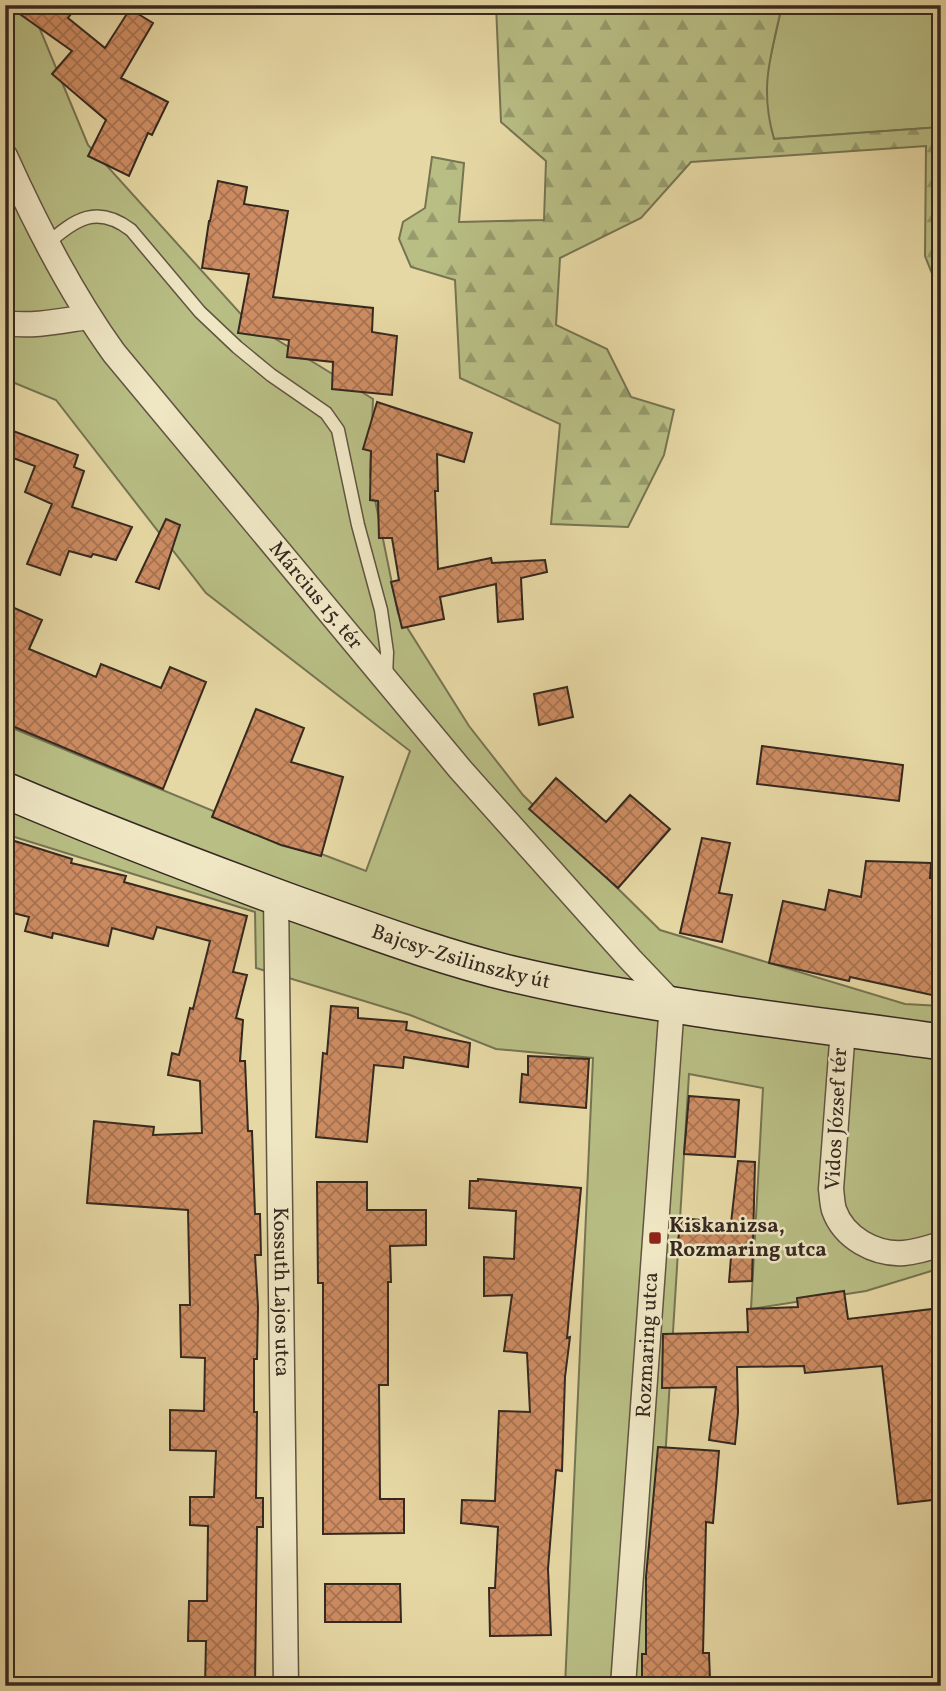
<svg xmlns="http://www.w3.org/2000/svg" width="946" height="1691" viewBox="0 0 946 1691" font-family="Vollkorn,serif">
<style>
.grass{fill:#b8be84;stroke:#767452;stroke-width:2}
.forest{fill:url(#forest-firs);stroke:#767452;stroke-width:2}
.building{fill:url(#building-cross-hatch);stroke:#352920;stroke-width:2}
.lines{fill:none;stroke-linecap:round;stroke-linejoin:round}
.service-casing{stroke:#615541;stroke-width:15}
.minor-casing{stroke:#615541;stroke-width:27}
.secondary-casing{stroke:#352920;stroke-width:38}
.service{stroke:#efe6c4;stroke-width:12}
.minor{stroke:#efe6c4;stroke-width:24}
.secondary{stroke:#efe6c4;stroke-width:35}
.poi-dot{fill:#8f2418;stroke:#efe6c4;stroke-width:2.5}
.labels{text-anchor:middle;dominant-baseline:central;stroke-width:5;stroke-linejoin:round;paint-order:stroke}
.street-label{font-size:21px;fill:#352920;stroke:#efe6c4}
.poi-label{font-size:21px;font-weight:bold;fill:#352920;stroke:#efe6c4;text-anchor:start}
</style>
<defs>
<pattern id="forest-firs" width="22" height="20" patternUnits="userSpaceOnUse" patternTransform="scale(1.75)"><rect width="22" height="20" fill="#b8be84"/><path d="M5 1l3.5 6h-7zM16 11l3.5 6h-7z" fill="#969a6c"/></pattern>
<pattern id="building-cross-hatch" width="8" height="8" patternUnits="userSpaceOnUse" patternTransform="scale(1.75)"><rect width="8" height="8" fill="#ce8d63"/><path d="M0 0l8 8M0 8l8-8" fill="none" stroke="#a87351"/></pattern>
</defs>
<rect width="100%" height="100%" fill="#e6d8a4"/>
<filter id="stains"><feTurbulence type="fractalNoise" baseFrequency=".00286" numOctaves="4"/><feColorMatrix values="0 0 0 0 .2 0 0 0 0 .09 0 0 0 0 .02 0 0 0 .5 -.17"/></filter>
<radialGradient id="worn" r=".72"><stop offset=".6" stop-color="#630" stop-opacity="0"/><stop offset="1" stop-color="#630" stop-opacity=".3"/></radialGradient>
<path class="grass" d="M5 5H30L88 145 248 322 373 399 370 475 398 613 469 726 523 795 660 930 905 1004 941 1006V1268L866 1291 751 1309 763 1088 689 1074 651 1686H565L593 1058 496 1049 410 1015 256 968 255 912 5 834V725L274 836 366 871 410 751 206 593 56 400 5 379Z
M782 5H941V127L774 139 766 112V77Z"/>
<path class="forest" d="M496 5H782C771 56 759 87 774 139L941 127V278L933 276 925 256 926 146 691 162 641 218 560 258 556 325 607 349 631 397 674 410 664 455 628 527 551 524 560 424 460 378 455 280 411 267 399 239 403 222 425 208 432 157 464 163 459 222 544 220 546 161 501 122Z"/>
<path class="building" d="M7 5H78L68 18 105 48 130 9 153 23 121 78 168 102 152 135 148 133 129 176 88 156 106 120 52 74 72 51Z
M218 181 247 187 244 204 288 211 273 297 373 308 372 332 397 336 392 395 332 389 333 362 287 357 289 340 238 333 249 274 202 268 209 221H210Z
M377 402 472 433 464 462 437 454 438 491H435L438 569 491 558 492 563 545 560 547 572 521 578 523 619 498 622 496 584 440 597 444 619 402 628 391 582 399 580 392 538H379L378 501 370 500 371 451 363 449Z
M5 428 78 455 74 467 84 471 72 507 132 527 116 560 93 554 91 557 69 551 60 575 27 564 52 504 25 492 35 466 5 455Z
M166 519 180 525 159 589 136 582Z
M5 604 42 620 29 649 96 677 101 664 161 688 170 667 206 682 163 789 5 723Z
M567 687 573 717 539 725 534 694Z
M256 709 304 728 291 762 343 777 321 856 281 845 212 817Z
M762 746 903 765 899 801 757 784Z
M556 778 606 822 630 795 670 829 618 888 529 809Z
M5 838 72 859 71 863 126 876 124 882 247 916 233 972 247 975 236 1018 243 1020 240 1061H245L248 1131H252L255 1214H260L261 1255H255L258 1307 257 1359H254V1412H257L256 1498H263V1527H257L255 1686H205L206 1641H188L189 1601H207L208 1526 190 1525V1497H214L216 1451 170 1450V1410L204 1411 205 1358 181 1357 180 1305H190L188 1210 87 1203 94 1121 154 1127 153 1135 202 1133 200 1081 168 1075 172 1053 179 1055 190 1008 193 1009 210 941 157 927 153 939 112 928 108 946 53 933 52 938 25 931 29 917 5 911Z
M702 838 730 843 719 893 732 895 722 942 680 933Z
M866 861 931 863 930 878H941L938 955 941 954V997L850 977 849 981 769 963 783 901 825 910 829 890 861 897Z
M331 1006 358 1008V1018L407 1022 406 1030 470 1043 468 1067 404 1057 403 1068 374 1065 367 1142 316 1137 323 1053 327 1054Z
M528 1056 589 1059 586 1108 520 1102 522 1074 528 1075Z
M689 1096 739 1100 735 1157 684 1154Z
M738 1161 755 1162 752 1281 729 1282 731 1257 676 1251 682 1218 731 1223Z
M478 1179 581 1188 567 1338 570 1337 565 1377 562 1471 556 1470 548 1569 551 1635 490 1636 489 1588H495L498 1527 461 1523 462 1500 495 1501 499 1411 530 1412 527 1353 504 1351 512 1295 484 1296V1257L514 1259 516 1211 469 1208 470 1181H478Z
M317 1182H367V1210H426V1245L390 1246 391 1282H388V1385H379L380 1499H404V1533L323 1534V1283H318Z
M844 1291 848 1319 941 1308V1499L898 1504 882 1366 805 1373 804 1366 737 1367 738 1412 735 1444 709 1440 716 1387 662 1388 663 1334 748 1332 747 1309 798 1307 797 1298Z
M658 1447 719 1451 713 1523 706 1522 703 1653H709L710 1679 642 1681V1654H646V1577Z
M325 1584H400L401 1622H325Z"/>
<g class="lines">
<g class="service-casing">
<path id="service" d="M47 244C75 219 97 204 131 230L200 312 237 347 271 375 326 413 338 430 358 525 381 610 387 652 386 678"/>
</g>
<g class="minor-casing">
<g id="minor">
<path id="s1" d="M5 156C36 225 70 292 114 353L460 769 630 959 672 1003 623 1686"/>
<path d="M5 323C33 327 60 321 88 317"/>
<path id="s2" d="M276 896 286 1686"/>
<path d="M843 1029 831 1189C832 1196 832 1203 834 1210 844 1238 875 1255 904 1253 916 1252 929 1248 941 1244"/>
</g>
</g>
<g class="secondary-casing">
<g id="secondary">
<path id="s3" d="M5 790C101 831 198 868 296 904 367 929 438 956 512 974 653 1007 798 1022 941 1042"/>
</g>
</g>
<use href="#service" class="service"/>
<use href="#minor" class="minor"/>
<use href="#secondary" class="secondary"/>
</g>
<rect class="poi-dot" x="648" y="1231" width="14" height="14" rx="3.5"/>
<g class="labels">
<g class="street-label">
<text stroke="none"><textPath href="#s1" startOffset="541">Március 15. tér</textPath></text>
<text stroke="none"><textPath href="#s3" startOffset="486">Bajcsy-Zsilinszky út</textPath></text>
<text transform="translate(837 1119) rotate(-87)">Vidos József tér</text>
<text stroke="none"><textPath href="#s2" startOffset="396">Kossuth Lajos utca</textPath></text>
<text transform="translate(648 1345) rotate(-87)">Rozmaring utca</text>
</g>
<g class="poi-label">
<text x="669" y="1226">Kiskanizsa,<tspan x="669" dy="24">Rozmaring utca</tspan></text>
</g>
</g>
<rect width="946" height="1691" fill="none" stroke="#e6d8a4" stroke-width="28"/>
<rect x="7" y="7" width="932" height="1677" fill="none" stroke="#352920" stroke-width="3.5"/>
<rect x="14" y="14" width="918" height="1663" fill="none" stroke="#352920" stroke-width="2"/>
<rect width="100%" height="100%" filter="url(#stains)"/>
<rect width="100%" height="100%" fill="url(#worn)"/>
</svg>
